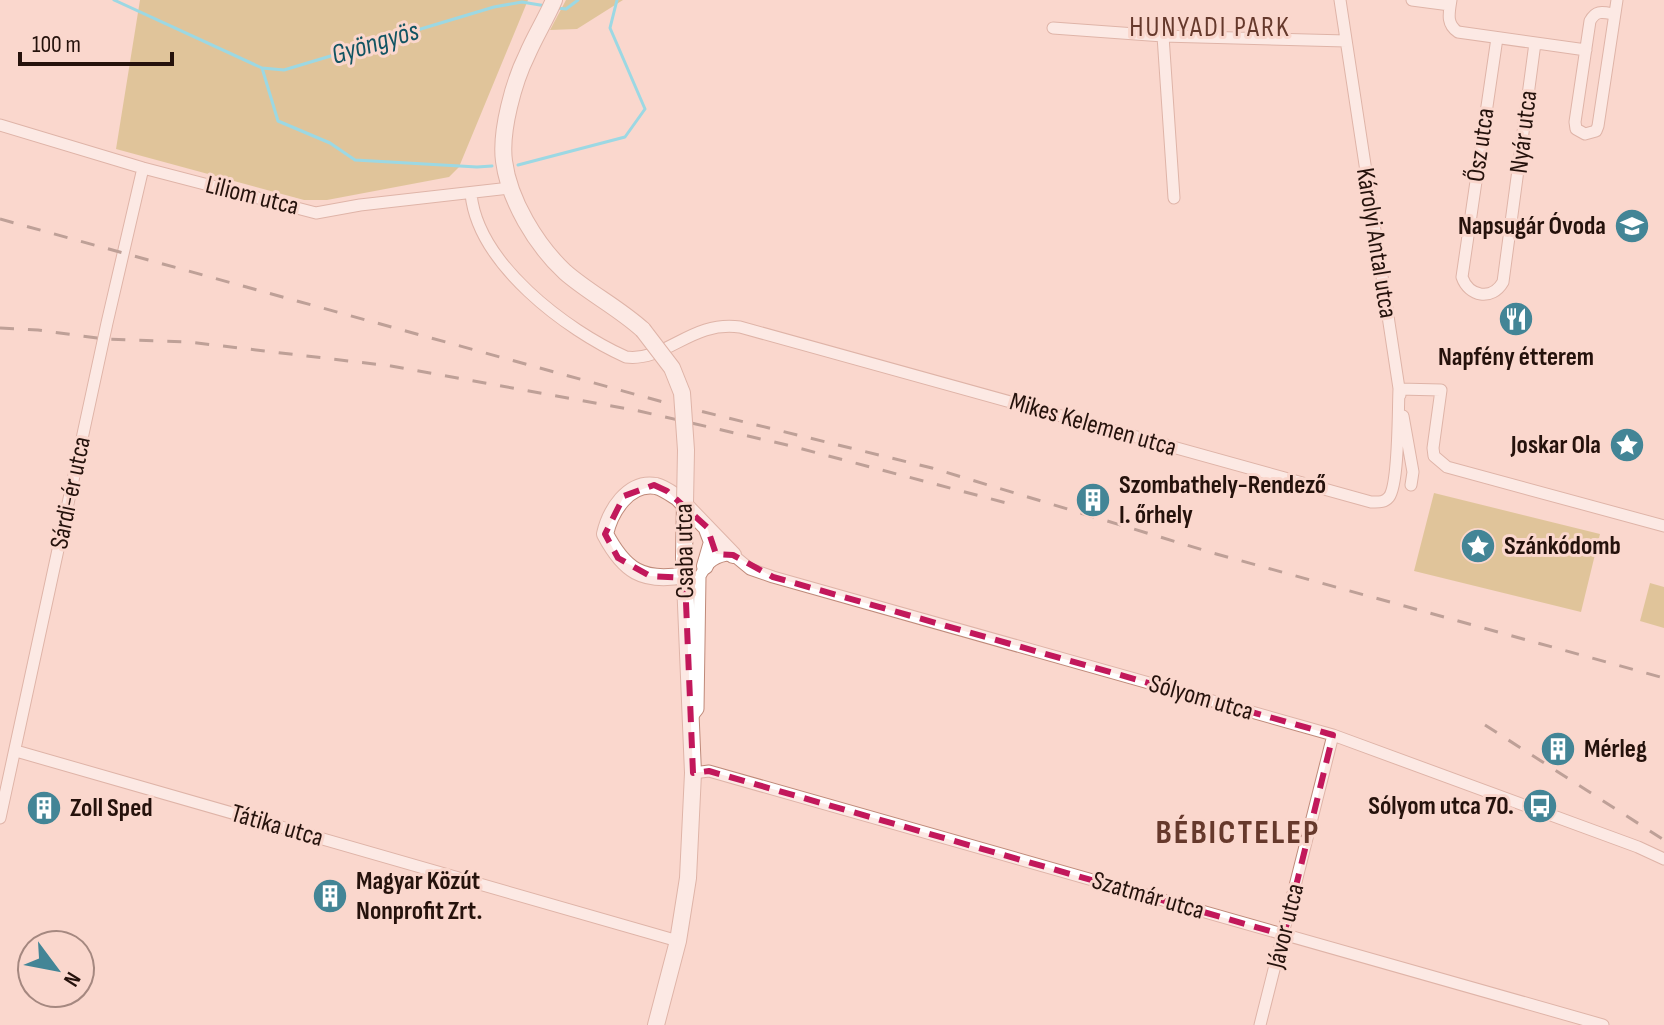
<svg xmlns="http://www.w3.org/2000/svg" width="1664" height="1025" viewBox="0 0 1664 1025" font-family="'Sofia Sans Condensed',sans-serif">
<style>
.green{fill:#c2ae5c}
.lines{fill:none;stroke-linecap:round;stroke-linejoin:round}
.stream{stroke:#2ad9fd;stroke-width:3}
.street-casing{stroke:#bf8a7a;stroke-width:13}
.secondary-casing{stroke:#bf8a7a;stroke-width:18}
.street{stroke:#fff;stroke-width:11}
.secondary{stroke:#fff;stroke-width:16}
.rail{stroke:#765d56;stroke-width:3;stroke-dasharray:14 14;stroke-linecap:butt}
.secondary-bridge-casing{stroke:#bf8a7a;stroke-width:18;stroke-linecap:butt}
.secondary-bridge{stroke:#fff;stroke-width:16}
.marked{fill:none;stroke:#c2185b;stroke-width:6;stroke-dasharray:16 10;stroke-linejoin:round}
.labels{text-anchor:middle;dominant-baseline:central;stroke-width:6;stroke-linejoin:round;paint-order:stroke}
.street-label{font-size:26px;fill:#25120c;stroke:#fad7cd}
.poi-label{font-size:26px;font-weight:bold;fill:#25120c;stroke:#fad7cd;text-anchor:start}
.neighbourhood-label{font-size:28px;letter-spacing:2px;fill:#66392c;stroke:#fad7cd}
.water-label{font-size:28px;font-style:italic;fill:#115463;stroke:#fad7cd}
.district-label{font-size:34px;font-weight:bold;letter-spacing:2px;fill:#66392c;stroke:#fad7cd}
</style>
<rect width="100%" height="100%" fill="#fad7cd"/>
<path class="green" d="M140 0H528L459 167 449 177 327 200H304L116 149Z
M566 0H623L577 29 550 30Z
M1434 493 1600 534 1581 612 1414 571Z
M1650 583 1664 587V628L1640 621Z"/>
<g class="lines">
<path class="stream" d="M114 0 262 68 284 70 494 7 522 2 546 6
M557 8 566 9 578 0
M262 68 278 121 330 143 355 160 477 167 492 166
M518 165 625 137 645 109 610 28 617 0"/>
<g class="street-casing">
<path id="street" d="M1340 0 1400 395
M1412 0 1450 5
M1451 0C1449 13 1446 24 1458 32L1586 50
M1614 14C1602 12 1596 10 1590 21L1575 122 1576 129 1585 134 1596 131 1598 126 1617 0
M1053 28 1163 36 1346 41
M1163 36 1174 198
M1497 38 1462 277C1469 297 1492 301 1503 282L1535 43
M0 125 143 168 316 213 360 205 510 188
M471 194C478 264 566 330 626 357 666 362 691 320 740 327L1371 502C1378 502 1384 503 1389 497 1399 484 1398 409 1399 389
M1399 389 1441 390 1433 448 1434 456 1447 467 1664 526
M1403 416 1413 472 1411 485
M691 718 698 709 700 576C707 562 717 554 733 555L750 569 773 577 1333 735 1638 847 1664 859
M16 751 678 941
M693 773 709 771 1603 1025
M0 818 107 323 143 168
M1260 1025 1333 735"/>
</g>
<g class="secondary-casing">
<path id="secondary" d="M554 0C546 19 535 36 527 55 514 81 500 131 504 161 509 200 536 245 565 272 589 293 619 308 643 330
M705 566 712 542 707 529
M685 575C642 583 624 570 605 534 610 512 628 481 656 486 664 488 672 494 678 498L733 555
M656 1025 678 941 688 878 693 773 684 557"/>
</g>
<use href="#street" class="street"/>
<use href="#secondary" class="secondary"/>
<path class="rail" d="M0 219 663 402 932 468 1213 553 1664 678
M0 328 38 330 104 339 189 342 391 366 639 411 787 445 1018 506
M1485 725 1664 840"/>
<g class="secondary-bridge-casing">
<path id="secondary-bridge" d="M643 330 672 368 682 393 686 450 684 557"/>
</g>
<use href="#secondary-bridge" class="secondary-bridge"/>
</g>
<path d="M0 0H1664V1025H0ZM654 485 667 491 707 527 716 554 733 555 773 577 1333 735 1284 935 709 771 693 773 685 578 650 576 618 558 605 534 624 496Z" fill="#fad7cd" fill-opacity=".55" fill-rule="evenodd"/>
<path class="marked" d="M654 485 667 491 707 527 716 554 733 555 773 577 1333 735 1284 935 709 771 693 773 685 578 650 576 618 558 605 534 624 496Z"/>
<defs>
<g id="school-disc" transform="scale(1.8)"><circle r="9.5" fill="#438596" stroke="#fad7cd"/><path d="M0-5L7-2L0 1L-7-2ZM-4 1L0 2.5L4 1V4Q0 6-4 4Z" fill="#fff"/></g>
<g id="restaurant-disc" transform="scale(1.8)"><circle r="9.5" fill="#438596" stroke="#fad7cd"/><path d="M-5-6h1v4h1v-4h1v4h1v-4h1v5L-1.5 .5V6h-2V.5L-5-1ZM5-6V6H3V1.5H1.5Q1.5-4 5-6Z" fill="#fff"/></g>
<g id="sight-disc" transform="scale(1.8)"><circle r="9.5" fill="#438596" stroke="#fad7cd"/><path d="M0-6L1.8-2.2L6-1.7L2.9 1.2L3.7 5.4L0 3.3L-3.7 5.4L-2.9 1.2L-6-1.7L-1.8-2.2Z" fill="#fff"/></g>
<g id="building-disc" transform="scale(1.8)"><circle r="9.5" fill="#438596" stroke="#fad7cd"/><path d="M-4-6H4V6H1V3H-1V6H-4ZM-2.5-4.3h1.7v1.8h-1.7ZM.8-4.3h1.7v1.8H.8ZM-2.5-1h1.7V.8h-1.7ZM.8-1h1.7V.8H.8Z" fill="#fff"/></g>
<g id="bus-disc" transform="scale(1.8)"><circle r="9.5" fill="#438596" stroke="#fad7cd"/><path d="M-5-6H5V4H4V6H2V4H-2V6H-4V4H-5ZM-3.5-4V0h7V-4ZM-3.5 1.2v1.5H-2V1.2ZM2 1.2v1.5H3.5V1.2Z" fill="#fff"/></g>
</defs>
<g fill-rule="evenodd">
<use href="#school-disc" x="1632" y="226"/>
<use href="#restaurant-disc" x="1516" y="319"/>
<use href="#sight-disc" x="1627" y="445"/>
<use href="#building-disc" x="1093" y="500"/>
<use href="#sight-disc" x="1478" y="546"/>
<use href="#building-disc" x="1558" y="749"/>
<use href="#bus-disc" x="1540" y="806"/>
<use href="#building-disc" x="44" y="808"/>
<use href="#building-disc" x="330" y="896"/>
</g>
<g class="labels">
<g class="street-label">
<text transform="translate(1524 132) rotate(-83)">Nyár utca</text>
<text transform="translate(1481 145) rotate(-82)">Ősz utca</text>
<text transform="translate(252 196) rotate(14)">Liliom utca</text>
<text transform="translate(1376 243) rotate(81)">Károlyi Antal utca</text>
<text transform="translate(1093 425) rotate(16)">Mikes Kelemen utca</text>
<text transform="translate(71 493) rotate(-78)">Sárdi-ér utca</text>
<text transform="translate(685 551) rotate(-91)">Csaba utca</text>
<text transform="translate(1201 698) rotate(16)">Sólyom utca</text>
<text transform="translate(277 826) rotate(16)">Tátika utca</text>
<text transform="translate(1148 896) rotate(16)">Szatmár utca</text>
<text transform="translate(1286 926) rotate(-76)">Jávor utca</text>
</g>
<g class="poi-label">
<text x="1606" y="226" text-anchor="end">Napsugár Óvoda</text>
<text x="1516" y="357" text-anchor="middle">Napfény étterem</text>
<text x="1601" y="445" text-anchor="end">Joskar Ola</text>
<text x="1119" y="485">Szombathely-Rendező<tspan x="1119" dy="30">I. őrhely</tspan></text>
<text x="1504" y="546">Szánkódomb</text>
<text x="1584" y="749">Mérleg</text>
<text x="1514" y="806" text-anchor="end">Sólyom utca 70.</text>
<text x="70" y="808">Zoll Sped</text>
<text x="356" y="881">Magyar Közút<tspan x="356" dy="30">Nonprofit Zrt.</tspan></text>
</g>
<g class="neighbourhood-label">
<text x="1210" y="27">HUNYADI PARK</text>
</g>
<g class="water-label">
<text transform="translate(375 43) rotate(-17)">Gyöngyös</text>
</g>
<g class="district-label">
<text x="1238" y="832">BÉBICTELEP</text>
</g>
</g>
<g transform="translate(56 969) rotate(122)"><circle r="38" fill="#fad7cd" stroke="#a58880" stroke-width="2"/>
<path d="M0-6L14 30L0 20L-14 30Z" fill="#438596"/>
<text y="-12" font-size="22" font-weight="bold" text-anchor="middle" fill="#25120c">N</text>
</g>
<path d="M20 52v12h152v-12" fill="none" stroke="#25120c" stroke-width="4"/>
<text x="32" y="52" font-size="24" fill="#25120c" stroke="#fad7cd" stroke-width="6" paint-order="stroke">100 m</text>
</svg>
